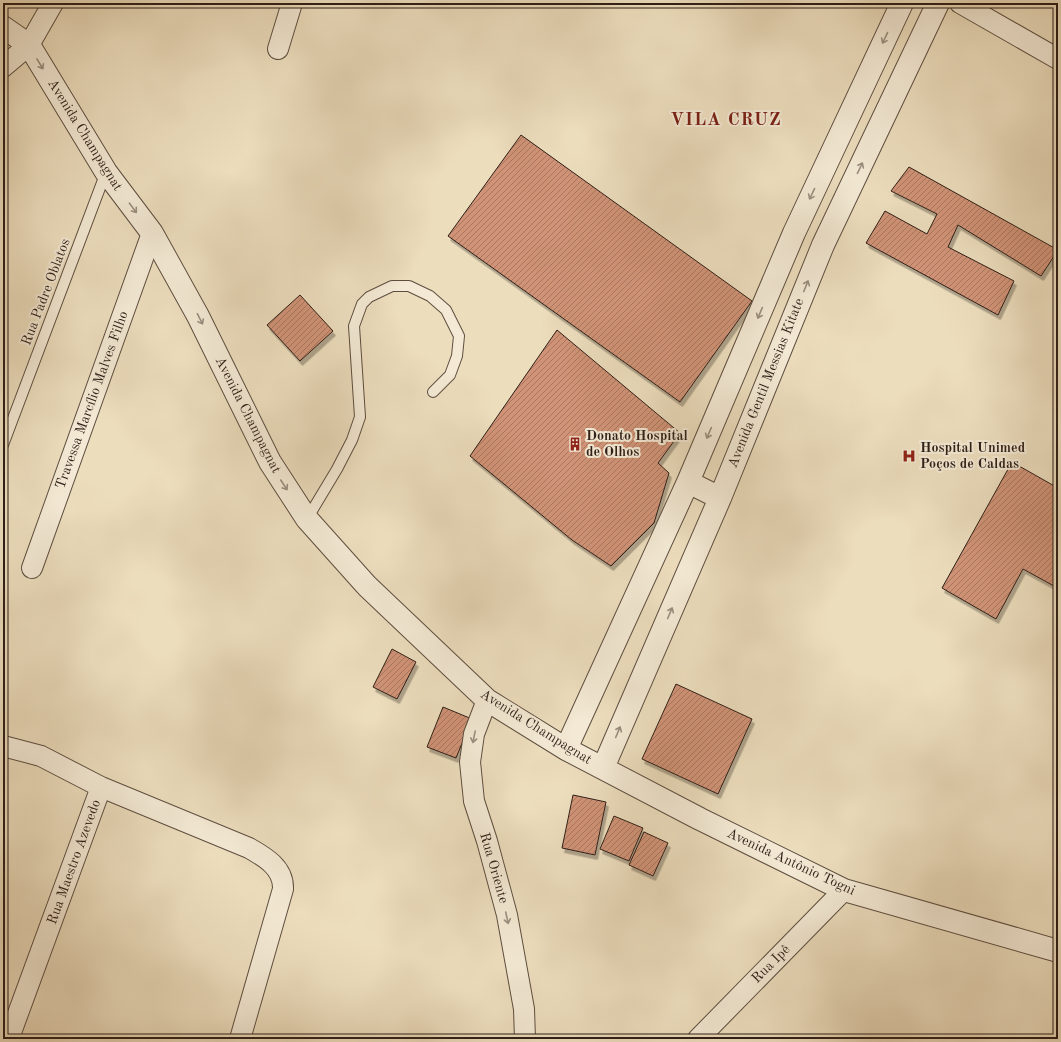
<svg xmlns="http://www.w3.org/2000/svg" width="1061" height="1042" viewBox="0 0 1061 1042" font-family="'Old Standard TT',serif">
<style>
.building{fill:url(#building-hatch);stroke:#2e1e17;filter:url(#shadow)}
.lines{fill:none;stroke-linecap:round;stroke-linejoin:round}
.service-casing{stroke:#5e4e40;stroke-width:12}
.minor-casing{stroke:#5e4e40;stroke-width:22}
.tertiary-casing{stroke:#5e4e40;stroke-width:24}
.service{stroke:#f3e9d4;stroke-width:10}
.minor{stroke:#f3e9d4;stroke-width:20}
.tertiary{stroke:#f3e9d4;stroke-width:22}
.oneway{stroke:#9a8e7f}
.labels{text-anchor:middle;dominant-baseline:central;stroke-width:4;stroke-linejoin:round;paint-order:stroke}
.street-label{font-size:14px;fill:#2e1e17;stroke:#f3e9d4}
.poi-label{font-size:14px;font-weight:bold;fill:#2e1e17;stroke:#f3e9d4;text-anchor:start}
.district-label{font-size:18px;font-weight:bold;letter-spacing:1px;fill:#7a1f14;stroke:#f3e9d4}
</style>
<defs>
<pattern id="building-hatch" width="6" height="6" patternUnits="userSpaceOnUse"><rect width="6" height="6" fill="#d09377"/><path d="M-1 1l2-2M0 6l6-6M5 7l2-2" fill="none" stroke="#a97761"/></pattern>
<filter id="shadow"><feDropShadow dx="2.5" dy="4.5" stdDeviation="0" flood-color="#0004"/></filter>
</defs>
<rect width="100%" height="100%" fill="#ecddbd"/>
<filter id="stains"><feTurbulence type="fractalNoise" baseFrequency=".005" numOctaves="4"/><feColorMatrix values="0 0 0 0 .2 0 0 0 0 .09 0 0 0 0 .02 0 0 0 .5 -.17"/></filter>
<radialGradient id="worn" r=".72"><stop offset=".6" stop-color="#630" stop-opacity="0"/><stop offset="1" stop-color="#630" stop-opacity=".3"/></radialGradient>
<path class="building" d="M521 135 752 301 680 402 448 236Z
M909 167 1058 250 1041 276 958 225 948 247 1014 281 998 315 866 243 885 211 927 234 937 214 891 191Z
M300 295 333 331 300 361 267 325Z
M557 330 680 433 658 463 669 473 654 523 611 566 572 540 470 456Z
M1012 462 1058 488V578L1054 586 1023 569 996 619 942 588Z
M392 649 416 662 397 699 373 687Z
M676 684 752 719 718 794 642 759Z
M443 707 472 719 456 758 427 747Z
M573 795 606 802 595 855 562 848Z
M614 816 643 828 629 861 600 849Z
M644 832 668 843 653 876 629 865Z"/>
<g class="lines">
<g class="service-casing">
<path id="service" d="M3 445 106 172
M307 519 337 469 352 440 360 417 354 326 362 304 369 297 392 286H409L430 296 446 310 459 336 457 356 450 375 433 392"/>
</g>
<g class="minor-casing">
<path id="minor" d="M960 3 1058 59
M278 49 292 3
M3 67 29 45 53 3
M32 568 152 233
M487 700 474 734 470 762 474 801 487 841 507 915 524 1009 525 1039
M3 746 41 756 101 787 9 1038
M101 787 249 848C265 857 284 868 283 889L240 1039
M698 1039 844 890"/>
</g>
<g class="tertiary-casing">
<path id="tertiary" d="M3 27 29 45 106 172 152 233 198 316 270 462 307 519 367 586 487 700 566 749 700 819 844 890 1058 951
M688 482 720 498
M566 749 688 482 794 233 902 3
M603 768 720 498 823 245 938 3"/>
</g>
<use href="#service" class="service"/>
<use href="#minor" class="minor"/>
<use href="#tertiary" class="tertiary"/>
</g>
<defs><path id="oneway-shaft" d="M-6 0H5M1.5-3L5.5 0L1.5 3" fill="none" stroke-width="1.6" stroke-linecap="round" stroke-linejoin="round"/></defs>
<g class="oneway">
<use href="#oneway-shaft" transform="translate(885 38) rotate(115)"/>
<use href="#oneway-shaft" transform="translate(40 64) rotate(59)"/>
<use href="#oneway-shaft" transform="translate(860 168) rotate(-64)"/>
<use href="#oneway-shaft" transform="translate(812 194) rotate(115)"/>
<use href="#oneway-shaft" transform="translate(133 208) rotate(53)"/>
<use href="#oneway-shaft" transform="translate(806 286) rotate(-68)"/>
<use href="#oneway-shaft" transform="translate(760 313) rotate(113)"/>
<use href="#oneway-shaft" transform="translate(200 319) rotate(63)"/>
<use href="#oneway-shaft" transform="translate(709 433) rotate(113)"/>
<use href="#oneway-shaft" transform="translate(284 485) rotate(57)"/>
<use href="#oneway-shaft" transform="translate(670 613) rotate(-67)"/>
<use href="#oneway-shaft" transform="translate(618 732) rotate(-67)"/>
<use href="#oneway-shaft" transform="translate(474 737) rotate(101)"/>
<use href="#oneway-shaft" transform="translate(507 918) rotate(78)"/>
</g>
<defs>
<g id="building-bare" transform="scale(1.08)"><path d="M-4-6H4V6H1V3H-1V6H-4ZM-2.5-4.3h1.7v1.8h-1.7ZM.8-4.3h1.7v1.8H.8ZM-2.5-1h1.7V.8h-1.7ZM.8-1h1.7V.8H.8Z" fill="#8f2418" stroke="#f3e9d4" stroke-width="2.5" paint-order="stroke"/></g>
<g id="hospital-bare" transform="scale(1.08)"><path d="M-5-5h3v3.5h4V-5h3V5h-3V1.5h-4V5h-3Z" fill="#8f2418" stroke="#f3e9d4" stroke-width="2.5" paint-order="stroke"/></g>
</defs>
<g fill-rule="evenodd">
<use href="#building-bare" x="575" y="444"/>
<use href="#hospital-bare" x="909" y="456"/>
</g>
<g class="labels">
<g class="street-label">
<text transform="translate(85 135) rotate(58)">Avenida Champagnat</text>
<text transform="translate(46 292) rotate(-69)">Rua Padre Oblatos</text>
<text transform="translate(766 383) rotate(-68)">Avenida Gentil Messias Kitate</text>
<text transform="translate(92 400) rotate(-70)">Travessa Marcílio Malves Filho</text>
<text transform="translate(248 415) rotate(63)">Avenida Champagnat</text>
<text transform="translate(536 727) rotate(32)">Avenida Champagnat</text>
<text transform="translate(74 862) rotate(-70)">Rua Maestro Azevedo</text>
<text transform="translate(791 862) rotate(25)">Avenida Antônio Togni</text>
<text transform="translate(494 868) rotate(74)">Rua Oriente</text>
<text transform="translate(771 964) rotate(-45)">Rua Ipê</text>
</g>
<g class="poi-label">
<text x="586" y="436">Donato Hospital<tspan x="586" dy="16">de Olhos</tspan></text>
<text x="920" y="448">Hospital Unimed<tspan x="920" dy="16">Poços de Caldas</tspan></text>
</g>
<g class="district-label">
<text x="726" y="120">VILA CRUZ</text>
</g>
</g>
<rect width="1061" height="1042" fill="none" stroke="#ecddbd" stroke-width="16"/>
<rect x="4" y="4" width="1053" height="1034" fill="none" stroke="#2e1e17" stroke-width="2"/>
<rect x="8" y="8" width="1045" height="1026" fill="none" stroke="#2e1e17"/>
<rect width="100%" height="100%" filter="url(#stains)"/>
<rect width="100%" height="100%" fill="url(#worn)"/>
</svg>
